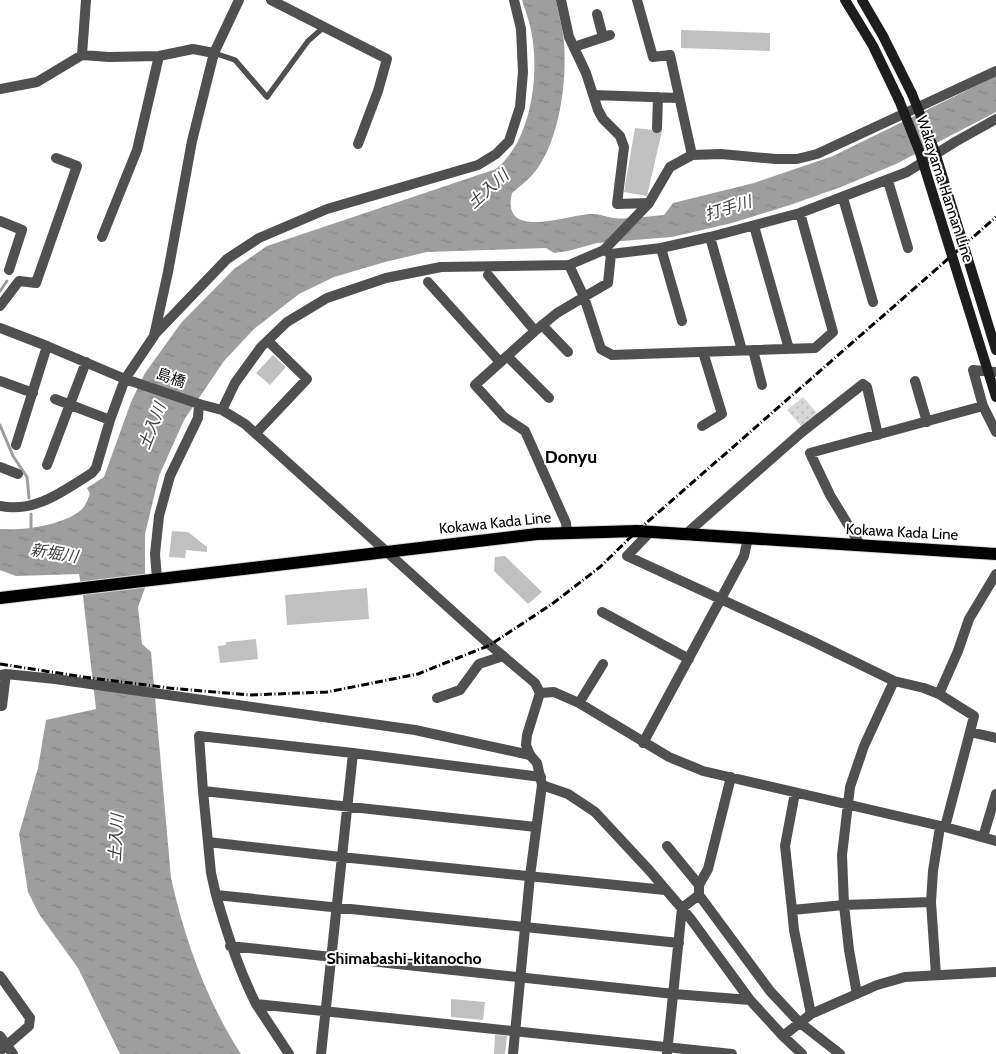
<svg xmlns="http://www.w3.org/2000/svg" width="996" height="1054" viewBox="0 0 996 1054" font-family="Cabin,'Noto Sans JP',sans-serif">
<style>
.park{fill:url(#park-dots)}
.water{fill:url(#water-ripples)}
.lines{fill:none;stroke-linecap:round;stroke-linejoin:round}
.stream{stroke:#9e9e9e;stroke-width:3}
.building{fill:#c0c0c0}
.primary-casing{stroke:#dbdbdb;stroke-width:14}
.service{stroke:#505050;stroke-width:5.5}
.minor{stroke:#505050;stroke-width:10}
.tertiary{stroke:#505050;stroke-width:10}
.secondary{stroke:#1d1d1d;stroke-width:10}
.primary{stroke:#000;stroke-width:12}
.rail{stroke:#000;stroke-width:3;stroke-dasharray:8 2.5 1 2.5;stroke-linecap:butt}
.secondary-bridge{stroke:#1d1d1d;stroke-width:10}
.labels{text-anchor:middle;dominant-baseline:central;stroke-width:4;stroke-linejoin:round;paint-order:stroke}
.street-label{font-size:15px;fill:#000;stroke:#fff}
.water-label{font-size:16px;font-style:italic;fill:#3f3f3f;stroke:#fff}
.neighbourhood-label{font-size:16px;font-weight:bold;fill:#000;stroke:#fff}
.quarter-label{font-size:18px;font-weight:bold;fill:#000;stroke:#fff}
</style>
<defs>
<pattern id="park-dots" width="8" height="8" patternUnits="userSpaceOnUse" patternTransform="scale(1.25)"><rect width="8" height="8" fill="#d7d7d7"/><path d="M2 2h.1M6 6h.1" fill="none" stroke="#b7b7b7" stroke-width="1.8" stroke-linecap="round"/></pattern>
<pattern id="water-ripples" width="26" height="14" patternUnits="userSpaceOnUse" patternTransform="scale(1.25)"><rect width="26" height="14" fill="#9e9e9e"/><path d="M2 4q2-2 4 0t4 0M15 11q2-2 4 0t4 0" fill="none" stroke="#868686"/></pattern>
</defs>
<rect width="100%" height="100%" fill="#fff"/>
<path class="park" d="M803 397 818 414 802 427 787 410Z"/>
<path class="water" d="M522 0H556C558 14 563 28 564 42 567 81 560 137 537 169 531 178 520 186 512 193 500 243 570 213 594 214 600 214 607 217 613 218 629 220 647 216 664 215L673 203 754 183 833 156 996 76V112L896 164 841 187 790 205 732 223 672 237 597 243 568 251 554 253 546 248 427 252 385 262 334 277 299 294 254 329 224 361 184 420 159 476 145 534V588L138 607 142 644 151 652 171 878C185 940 206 1000 241 1054H120L78 968 39 914 28 892 19 834 38 768 46 720 96 709 83 596 79 574 16 576 0 570V529C22 531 67 525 83 508 86 505 88 498 90 494L87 488 104 477 131 402 145 373 181 323 234 269 267 246 496 169C532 140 540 73 531 30 529 20 525 10 522 0Z"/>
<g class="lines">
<path class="stream" d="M0 291 7 281
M0 425 13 456 27 477 29 498
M31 514V531"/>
</g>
<path class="building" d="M681 30 770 33V51L681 48Z
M635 128 662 131 647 196 624 192Z
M273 355 286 367 270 385 256 373Z
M172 531 188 532 207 547V552L186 550 185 558 169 557Z
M505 556 542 592 528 604 494 571 495 557Z
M367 588 369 619 287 625 285 595Z
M256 639 258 659 220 663 218 646 226 645V642Z
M451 999 485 1002 483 1020 451 1017Z
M495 1035 507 1036 505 1054H494Z"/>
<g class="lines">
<g class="primary-casing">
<path id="primary" d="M0 598 537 534 637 531 996 554"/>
</g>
<path class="service" d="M214 53 235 60 267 97 308 41 324 27"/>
<path class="minor" d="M271 0 387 59 378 91 358 144
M561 0 569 37 586 73 598 110 603 119 620 136 624 147 617 204 649 203
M637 0 653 57 670 55 692 155
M597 14 603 37
M574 47 610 35
M82 55 86 0
M0 89 37 82 82 55 109 57 159 56 193 49 214 53
M593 95 679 98
M657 128 658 97
M888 181 908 248
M843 198 873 302
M0 221 22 230 9 270
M754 226 789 349
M102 237 137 150 159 56
M710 237 742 350
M661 248 682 321
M604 250 611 254 608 283 584 297 601 349 612 355 815 348 833 332 800 213
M611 254 661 248 710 237 800 213 907 172 955 142 996 119
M488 275 535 331
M428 282 500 362
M0 306 19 281 36 283 77 166 56 158
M542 325 568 352
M0 328 47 346
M154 335 227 259 259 238 327 209 478 165 496 154 509 141 520 107 523 72 521 29 514 0
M753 350 762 385
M507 356 549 398
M996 372 973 370 983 406 996 432
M0 381 33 393
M915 381 927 422
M55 399 110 420
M702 426 722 414 703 352
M256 433 307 379 268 341
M16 445 47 346 125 379 199 404 198 418 170 476 159 516 155 554 157 579
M47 465 86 362
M0 467 18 474
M0 506C36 513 63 491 92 473L96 468 110 420 125 379 154 336 168 272 192 141 214 53 239 0
M567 532 566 523 525 431 504 417 475 385 535 331 557 313 584 297 569 265
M650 532 627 556 814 642 894 681 924 688 939 694 974 716 970 732
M687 533 802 432 863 384 867 387 878 435
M861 546 830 495 810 453 983 406
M602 612 689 659
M0 675 6 674 55 679 415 730 530 755
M540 693 554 692 579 703 669 757 703 771 945 827 996 841
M939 694 958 651 969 619 996 574
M437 698 460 690 479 664 503 656
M579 703 603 664
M0 706H2L6 674
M643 743 744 556 748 538
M353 753 199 736 203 791 536 827
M542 785 568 794 595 812 649 870 690 918 750 1000 783 1036 802 1054
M203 791 211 873 216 895 679 943
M795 793 785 846 792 910 844 905 931 902
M945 827 970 732 996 738
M983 837 996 794
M208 842 341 857 665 890
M667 846 699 885V895L682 908 667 1053
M699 885 708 869 731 777
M216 895C227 933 238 968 256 1004L732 1054
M699 895 770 991 799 1022 840 1054
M792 910 794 930 811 1014
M230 946 674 994 750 1000
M936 975 931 902 933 871 940 827
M0 976 30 1018 29 1026 0 1051
M857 994 849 950 844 905 842 855 850 787 864 746 894 681
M256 1004 289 1054
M783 1036 811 1014 877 985 905 977 996 972
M321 1054 353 753 541 777"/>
<path class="tertiary" d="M199 404 222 410 245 424 490 645 535 683 540 693 527 735 526 745 530 755 537 763 542 785 530 876 513 1054
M222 410 235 383 261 347 287 322 327 298 386 278 441 267 569 265 604 250 649 203 670 167 692 155 721 154 776 159H797L817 154 996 71
M0 1036 13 1054"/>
<path class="secondary" d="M845 0 873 46 899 100
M862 0 883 36 912 94"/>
<use href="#primary" class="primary"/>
<path class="rail" d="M0 664 84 677 169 688 249 695 327 692 418 674 490 645 552 604 600 567 637 531 996 217"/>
<path class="secondary-bridge" d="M912 94 934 149 996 350
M899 100 920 153 996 397"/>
</g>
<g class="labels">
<g class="street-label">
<text transform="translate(945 189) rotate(72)">Wakayama Hannan Line</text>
<text transform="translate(171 378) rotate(19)">島橋</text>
<text transform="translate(495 523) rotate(-6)">Kokawa Kada Line</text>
<text transform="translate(902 532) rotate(3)">Kokawa Kada Line</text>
</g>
<g class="water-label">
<text transform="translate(488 189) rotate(-42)">土入川</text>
<text transform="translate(728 208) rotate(-17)">打手川</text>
<text transform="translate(152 426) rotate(-69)">土入川</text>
<text transform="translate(54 553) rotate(9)">新堀川</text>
<text transform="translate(116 838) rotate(-87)">土入川</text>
</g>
<g class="neighbourhood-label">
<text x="404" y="958">Shimabashi-kitanocho</text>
</g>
<g class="quarter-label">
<text x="571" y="457">Donyu</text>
</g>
</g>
</svg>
